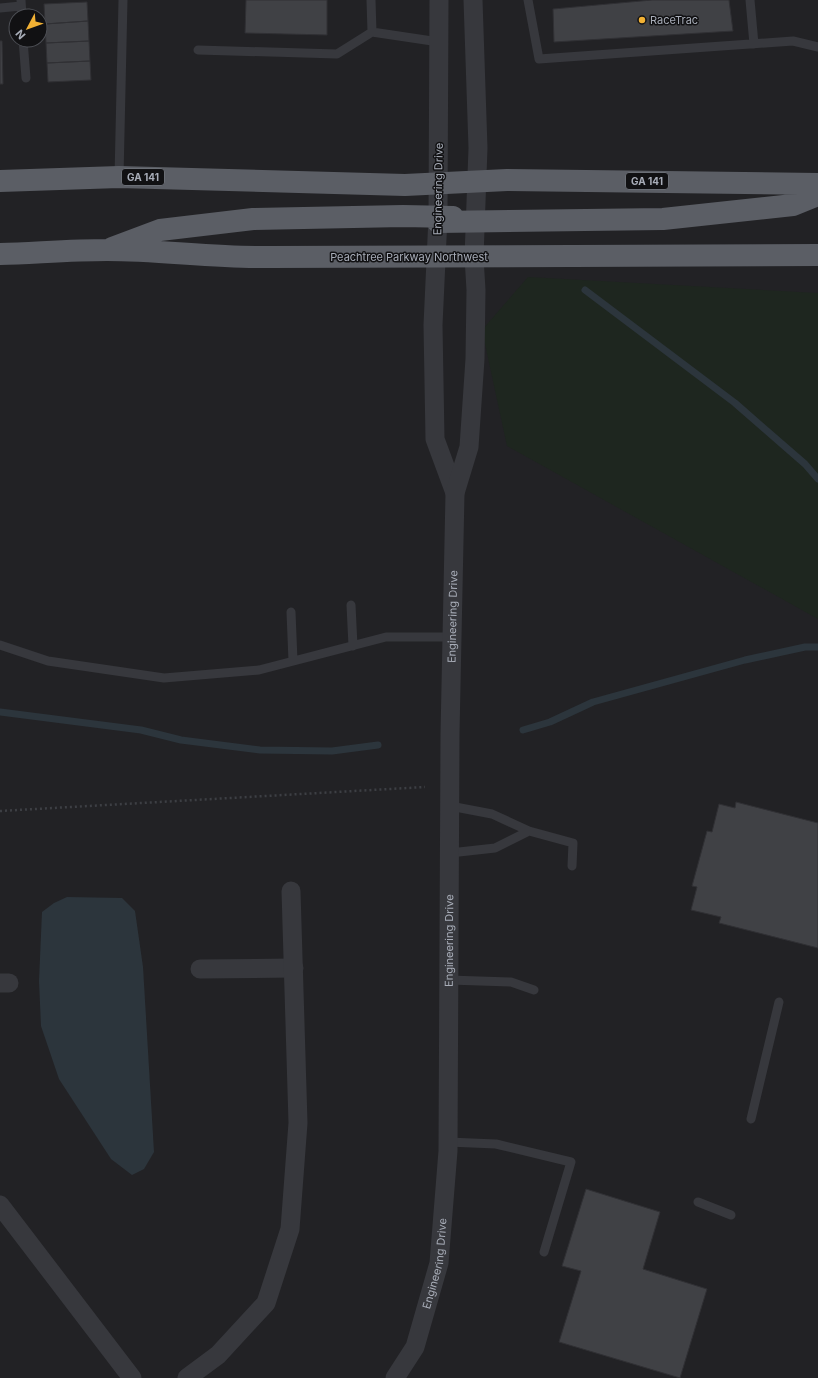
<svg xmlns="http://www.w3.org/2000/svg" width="818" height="1378" viewBox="0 0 818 1378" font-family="Inter,sans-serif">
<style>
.built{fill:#222225;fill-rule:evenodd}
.green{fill:#1e261f}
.water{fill:#2c353c}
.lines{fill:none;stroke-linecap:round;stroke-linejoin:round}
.stream{stroke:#2c353c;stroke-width:7}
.building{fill:#404145;stroke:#303034}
.path{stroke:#3d3f44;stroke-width:2.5;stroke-dasharray:2 3;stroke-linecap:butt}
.service{stroke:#37383d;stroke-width:9}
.minor{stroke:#37383d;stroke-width:19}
.trunk{stroke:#5b5e65;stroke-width:22}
.poi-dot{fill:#f2b134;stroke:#111113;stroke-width:1.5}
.labels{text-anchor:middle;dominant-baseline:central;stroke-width:3;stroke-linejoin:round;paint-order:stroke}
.shield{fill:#111113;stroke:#7b7e86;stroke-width:1}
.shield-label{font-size:10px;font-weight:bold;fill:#a8adb8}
.poi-label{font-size:11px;fill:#a8adb8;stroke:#111113;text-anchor:start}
.street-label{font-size:11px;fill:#a8adb8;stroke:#111113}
</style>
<rect width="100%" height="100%" fill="#161618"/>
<path class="built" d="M0 0H818V1378H0ZM16 16H40V40H16Z"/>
<path class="green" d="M528 277 818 293V619L507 446 482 330Z"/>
<path class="water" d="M67 897 122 898 135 911 143 967 154 1152 144 1169 132 1175 111 1159 59 1079 41 1026 39 981 42 912 54 903Z"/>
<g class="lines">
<path class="stream" d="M585 290 735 403 805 464 818 479
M0 712 141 730 181 740 260 750 332 751 378 745
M523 730 550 722 593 702 745 660 805 647H818"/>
</g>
<path class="building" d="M246 0H327V35L245 33Z
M652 0H729L733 31 554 42 553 9Z
M87 2 88 21 45 24 44 4Z
M88 21 89 41 46 43 45 24Z
M0 41H2L3 84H0Z
M89 41 90 61 47 63 46 43Z
M90 61 91 80 48 82 47 63Z
M736 802 818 823V948L719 923 721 917 691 910 697 887 692 886 707 831 712 832 719 804 735 808Z
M586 1189 660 1212 643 1269 707 1289 680 1378 559 1342 581 1271 562 1266Z"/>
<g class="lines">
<path class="path" d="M0 811 425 787"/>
<path class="service" d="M21 0 22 16
M371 0 372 32 439 42
M528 0 539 59 793 41 818 47
M750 0 754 44
M0 8 21 6
M23 40 26 78
M198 50 337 54 372 32
M119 177 123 0
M351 605 353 646
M291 612 293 661
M0 645 48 661 164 678 259 670 386 637H453
M450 806 492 814 529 831 573 843 572 866
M450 853 495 848 529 831
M449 980 511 982 534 990
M751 1119 779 1002
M448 1142 496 1144 571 1162 544 1252
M698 1202 731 1215"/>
<g class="minor">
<path d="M439 0 438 217 433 325 435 439 455 493"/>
<path d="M200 969 294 968"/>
<path d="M0 983H9"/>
<path d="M0 1205 132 1378"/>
<path d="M187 1378 218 1355 266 1303 290 1229 298 1123 291 891"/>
<path id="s1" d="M395 1378 415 1347 439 1263 448 1151 450 734 455 493 469 447 475 359 476 290 474 257 478 148 473 0"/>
</g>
<path class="trunk" d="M0 181 119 177 405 185 507 180 818 184
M438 222 663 219 793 205 818 195
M112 248 160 230 253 219 403 216 453 217
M0 254C35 253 71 250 107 250 158 250 208 257 259 257 445 258 631 255 818 255"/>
</g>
<circle class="poi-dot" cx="642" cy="20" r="4"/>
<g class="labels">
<g class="shield">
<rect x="122" y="169" width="42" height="16" rx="3"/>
<rect x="626" y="173" width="42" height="16" rx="3"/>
</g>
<g class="shield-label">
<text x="143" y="177">GA 141</text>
<text x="647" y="181">GA 141</text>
</g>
<g class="poi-label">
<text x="650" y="20">RaceTrac</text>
</g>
<g class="street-label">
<text transform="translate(438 189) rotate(-89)">Engineering Drive</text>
<text x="409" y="257">Peachtree Parkway Northwest</text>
<text stroke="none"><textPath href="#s1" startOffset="771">Engineering Drive</textPath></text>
<text stroke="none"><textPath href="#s1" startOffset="447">Engineering Drive</textPath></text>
<text stroke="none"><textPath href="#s1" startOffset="123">Engineering Drive</textPath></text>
</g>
</g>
<g transform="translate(28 28) rotate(229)"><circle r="19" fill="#111113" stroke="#4d4f55"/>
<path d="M0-3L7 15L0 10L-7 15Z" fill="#f2b134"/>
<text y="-6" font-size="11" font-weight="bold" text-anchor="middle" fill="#a8adb8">N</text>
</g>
</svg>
